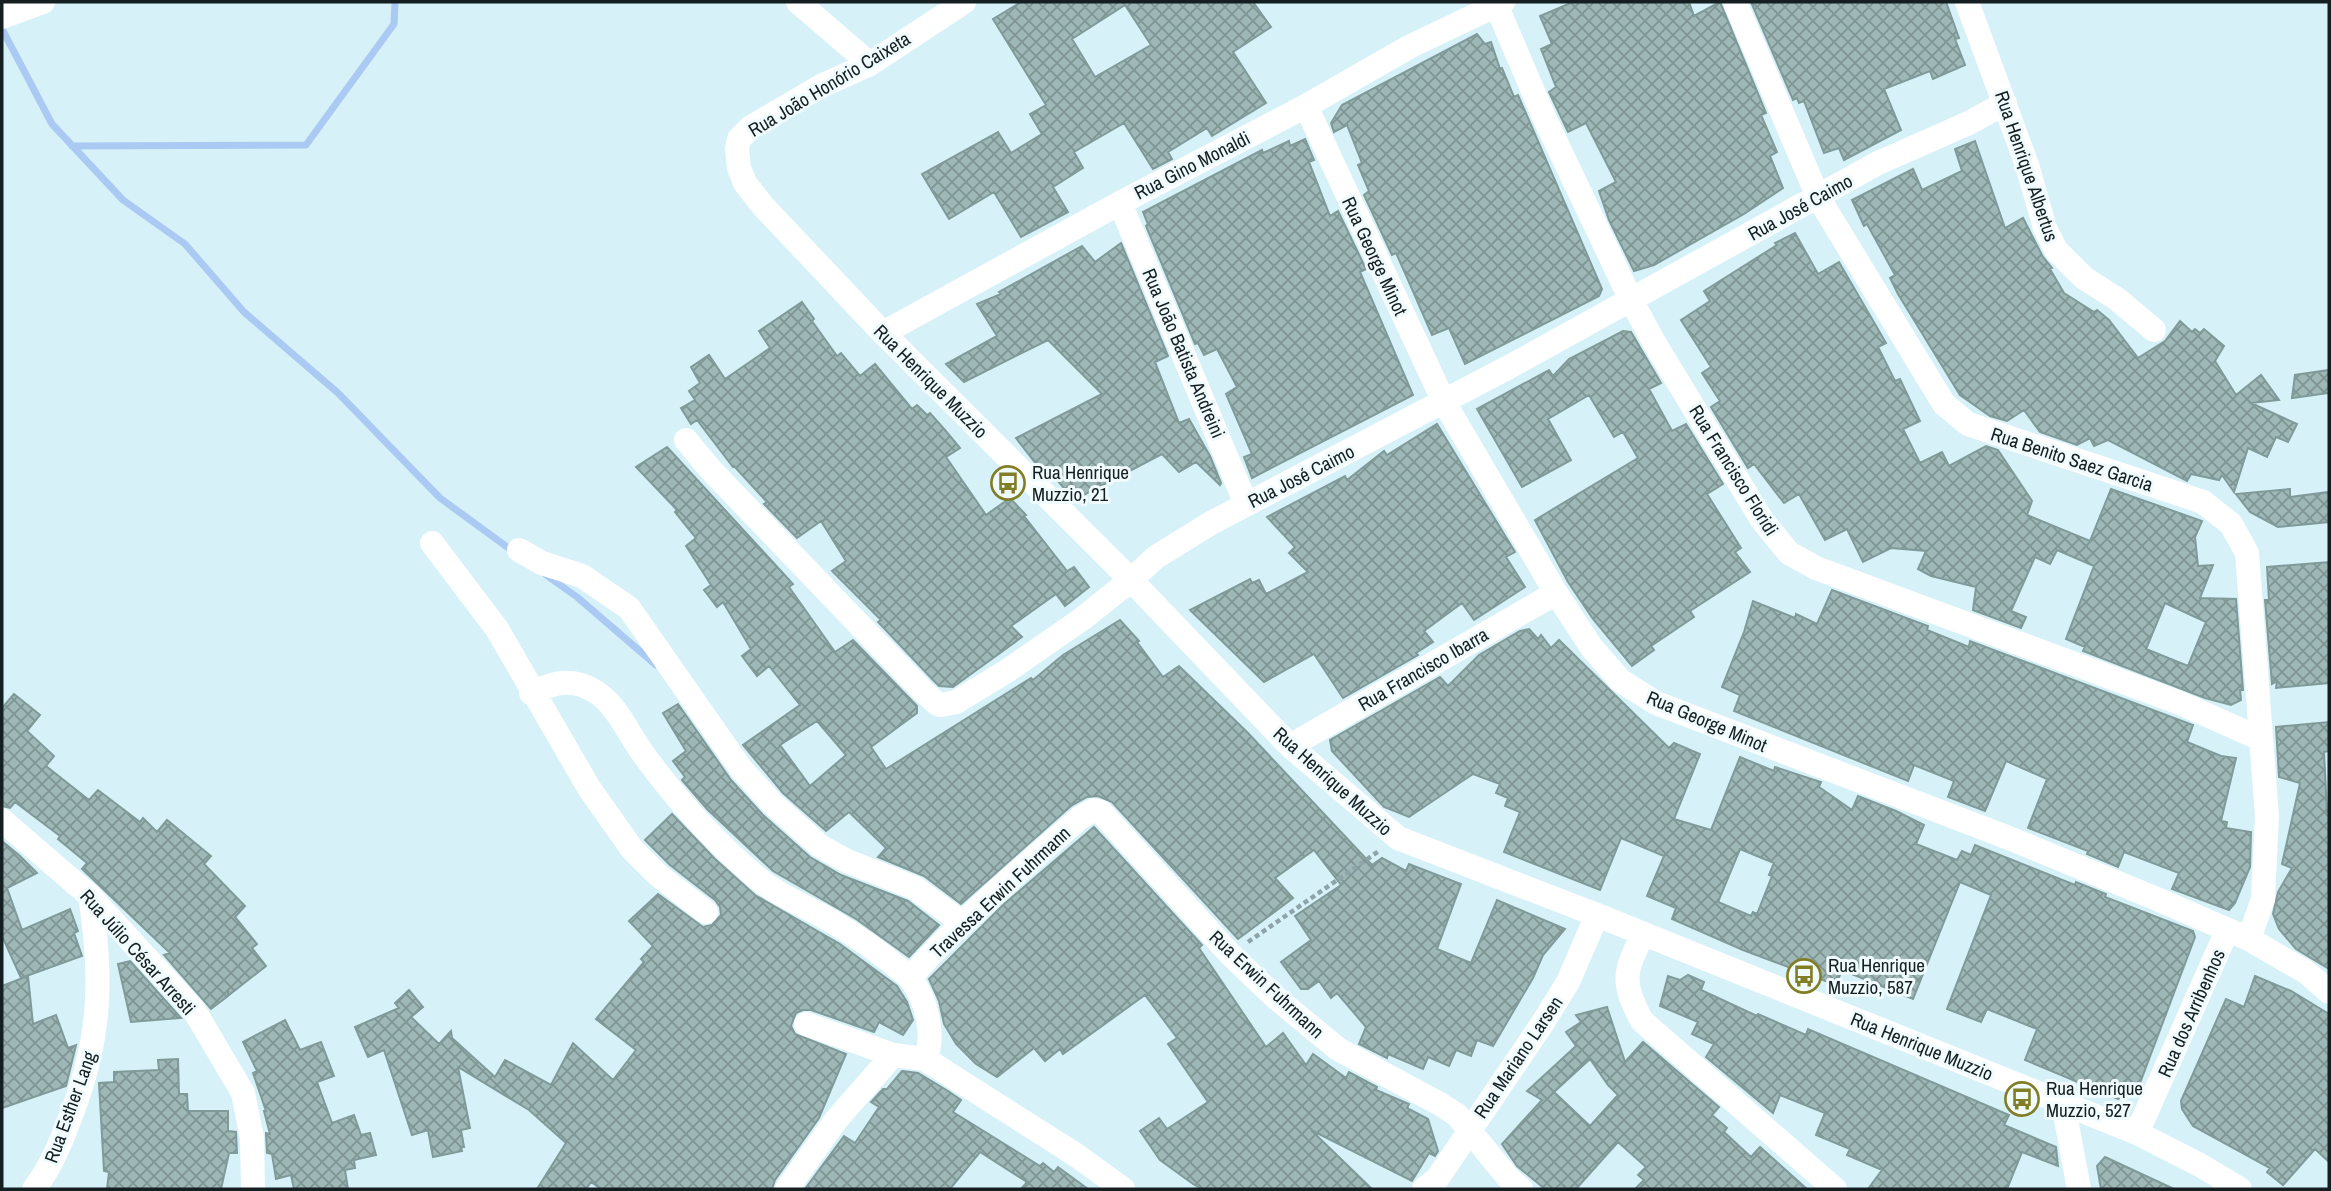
<svg xmlns="http://www.w3.org/2000/svg" width="2331" height="1191" viewBox="0 0 2331 1191" font-family="'Archivo Narrow',sans-serif">
<style>
.lines{fill:none;stroke-linecap:round;stroke-linejoin:round}
.stream{stroke:#aac9f3;stroke-width:7}
.building{fill:url(#building-cross-hatch);stroke:#809a99;stroke-width:2;fill-rule:evenodd}
.path{stroke:#8fa4a9;stroke-width:4.5;stroke-dasharray:5 3.5;stroke-linecap:butt}
.street{stroke:#fff;stroke-width:24}
.labels{text-anchor:middle;dominant-baseline:central;stroke-width:6;stroke-linejoin:round;paint-order:stroke}
.street-label{font-size:19px;fill:#151f22;stroke:#f0fbfe}
.poi-label{font-size:19px;fill:#151f22;stroke:#f0fbfe;text-anchor:start}
</style>
<defs>
<pattern id="building-cross-hatch" width="8" height="8" patternUnits="userSpaceOnUse" patternTransform="scale(1.75)"><rect width="8" height="8" fill="#9db8b6"/><path d="M0 0l8 8M0 8l8-8" fill="none" stroke="#7f9594"/></pattern>
</defs>
<rect width="100%" height="100%" fill="#d6f2f8"/>
<g class="lines">
<path class="stream" d="M2 29 52 124 123 200 185 244 244 312 338 393 440 498 514 552
M72 146 306 145 394 24 395 2
M546 575 577 597 656 665"/>
</g>
<path class="building" d="M1021 2H1253L1271 27 1233 52 1266 103 1212 136 1207 128 1168 152 1172 159 1153 169 1124 123 1074 152 1083 168 1053 187 1068 212 1021 237 994 192 949 219 922 174 998 132 1011 153 1042 134 1030 114 1046 105 993 19ZM1125 5 1151 45 1095 77 1072 39Z
M1573 2H1689L1694 16 1720 2 1766 113 1761 115 1777 152 1770 156 1783 188 1744 214 1654 265 1634 271 1609 220 1599 191 1616 182 1586 123 1568 132 1549 92 1556 87 1541 49 1552 44 1540 16Z
M1751 2H1946L1959 38 1955 39 1965 65 1933 79 1930 71 1884 89 1901 130 1844 160 1839 148 1824 153 1804 101 1799 103 1797 98 1793 100Z
M1477 34 1485 44 1491 42 1500 69 1502 68 1514 97 1518 95 1602 289 1599 296 1465 364 1449 328 1432 335 1405 273 1396 253 1392 255 1364 195 1369 191 1358 165 1362 163 1347 125 1334 132 1331 123 1342 105Z
M1305 139 1314 160 1309 162 1330 216 1338 211 1366 269 1360 272 1413 395 1252 478 1244 457 1252 454 1226 394 1237 387 1217 349 1204 355 1198 343 1195 344 1146 226 1148 224 1143 212 1262 150 1263 153 1289 141 1290 146Z
M1975 141 2005 228 2023 218 2043 257 2052 268 2050 269 2064 293 2094 312 2097 310 2109 320 2138 358 2165 341 2180 321 2192 332 2195 329 2200 333 2204 329 2224 346 2215 361 2236 395 2261 375 2279 400 2251 403 2297 424 2288 442 2276 437 2267 457 2248 448 2234 492 2222 475 2219 480 2191 474 2187 481 2108 440 2094 446 2090 438 2077 445 2040 432 2024 410 2007 421 1990 416 1960 395 1898 294 1890 278 1895 275 1867 224 1864 226 1852 200 1913 169 1922 190 1962 171 1955 149Z
M1795 233 1818 274 1839 262 1886 343 1878 347 1895 381 1900 379 1920 421 1903 429 1920 463 1942 452 1949 466 1986 446 1998 450 2032 501 2027 515 2090 541 2111 489 2202 521 2195 537 2198 566 2213 565 2200 598 2236 599 2243 690H2240L2241 700 2231 705 2205 698 2083 651 2085 647 2066 639 2094 566 2057 550 2050 564 2035 557 2011 611 2026 617 2021 628 1973 610 1976 587 1931 576 1918 569 1926 551 1891 548 1863 562 1847 529 1825 540 1799 494 1784 503 1754 464 1748 468 1711 407 1720 401 1702 373 1711 367 1681 320 1710 301 1704 291 1777 245 1775 243ZM2165 603 2206 622 2188 666 2146 649Z
M1121 243 1168 356 1155 362 1179 423 1189 419 1210 456 1221 483 1220 485 1196 462 1179 472 1162 454 1074 500 1047 468 1042 471 1037 465 1016 438 1102 394 1048 340 964 382 946 364 997 336 977 304 1001 294 999 292 1082 246 1095 262Z
M802 302 814 319 812 321 837 356 841 353 860 376 875 364 912 409 917 405 927 415 930 413 945 430 960 448 946 457 986 515 1010 498 1026 515 1024 516 1067 571 1074 567 1089 587 1065 606 1056 594 1011 626 1022 637 953 687 939 686 933 680 878 622 881 620 832 571 846 561 821 521 797 538 764 504 767 502 734 466 733 467 697 420 691 424 681 408 695 400 689 391 700 383 691 367 709 355 725 379 770 348 759 331Z
M1623 331 1631 332 1661 383 1649 389 1672 431 1686 424 1723 484 1707 494 1741 548 1735 552 1750 572 1690 611 1694 617 1651 646 1654 650 1632 666 1593 619 1568 582 1535 520 1638 458 1623 432 1614 437 1589 395 1548 419 1571 460 1522 487 1477 409 1549 370 1553 376 1569 359Z
M2329 370V393L2292 398 2295 375Z
M1437 424 1515 552 1506 557 1525 587 1474 620 1462 603 1424 631 1433 642 1416 653 1418 655 1343 698 1314 654 1264 682 1190 610 1250 579 1252 583 1259 580 1266 594 1308 572 1289 553 1295 547 1267 517 1345 476 1347 480 1384 451 1387 455Z
M667 447 793 584 789 587 835 652 853 640 917 706V713L871 747 886 769 1031 678 1033 680 1063 655 1120 620 1139 641 1137 642 1163 677 1179 666 1248 733 1372 865 1382 858 1406 871 1409 864 1461 884 1437 949 1471 963 1497 900 1565 929 1543 955 1533 978 1493 1046 1477 1040 1471 1056 1456 1050 1449 1066 1428 1057 1423 1069 1388 1054 1387 1058 1359 1044 1366 1027 1337 993 1331 998 1319 981 1308 989H1301L1281 962 1311 940 1295 916 1341 885 1314 850 1275 878 1293 898 1238 939 1112 802 1098 796 1087 797 1071 806 961 904 924 876 878 857 886 848 849 812 826 831 783 793 743 745 800 705 769 666 757 676 742 656 751 649 723 602 717 607 704 590 711 585 686 546 696 538 675 512 677 510 636 467ZM817 721 846 755 810 786 780 745Z
M2290 489V497L2329 492V522L2278 527 2250 512 2236 494Z
M2329 562V683L2276 688 2277 681 2272 684 2265 600H2269L2267 567Z
M1832 590 1928 626 1927 630 1969 647 1970 641 2193 725 2187 742 2221 756 2236 758 2221 821 2227 822 2226 828 2251 832 2250 867 2235 903 2229 910 2172 889 2179 873 2124 852 2118 867 2087 854 2088 851 2028 828 2047 779 2006 761 1985 811 1948 797 1954 781 1914 765 1908 781 1734 711 1740 695 1722 687 1744 632 1753 601 1795 618 1796 614 1817 624Z
M1529 629 1538 639 1541 635 1551 648 1559 640 1669 748 1674 743 1700 754 1674 819 1711 830 1740 757 1774 771 1775 767 1821 782 1819 787 1852 810 1858 796 1896 811 1924 825 1916 844 1957 860 1962 851 1971 855 1975 845 2075 885 2076 882 2106 894 2105 897 2193 931 2195 937 2137 1091 2118 1099 2025 1060 2037 1029 1987 1009 1981 1022 1947 1009 1991 895 1960 882 1913 999 1842 970 1836 985 1743 950 1672 919 1676 908 1647 896 1664 856 1621 838 1600 890 1504 852 1520 812 1505 806 1508 798 1496 793 1500 784 1473 774 1409 817 1384 807 1332 751 1330 740 1440 677 1448 686 1479 655 1520 631ZM1740 849 1774 863 1769 875 1772 876 1757 914 1753 912 1751 916 1718 902Z
M14 694 40 715 27 731 54 756 46 766 89 800 98 790 140 822 143 818 157 832 167 820 211 856 204 864 245 906 235 917 257 944 252 948 266 966 229 995 228 991V996L211 1009 164 955 170 953 82 869 87 863 58 839 60 836 15 802 10 808 2 806V708Z
M678 704 731 780 763 815 810 857 841 875 908 901 939 925 909 957 856 919 773 871 707 809 682 780 685 777 673 761 686 751 663 713Z
M2329 722V751L2324 752 2327 812H2329V969L2296 949 2279 929 2273 914 2278 892 2292 868 2282 864 2300 783 2279 777 2276 727Z
M672 814 715 859 755 895 840 944 897 986 907 1002 913 1020 903 1035 879 1022 874 1032 811 1010H803L796 1013 791 1026 795 1034 846 1054 819 1118 775 1180 772 1189H601L591 1182 586 1189H537L566 1143 529 1110 458 1067 470 1128 461 1130 464 1147H461L462 1151 433 1157 428 1130 412 1135 384 1050 368 1057 355 1027 399 1008 395 1003 409 990 423 1007 411 1017 439 1044 451 1031 452 1038 495 1077 505 1060 551 1085 573 1043 613 1080 636 1050 596 1019 644 962 641 959 653 946 629 921 658 894 703 927 712 925 721 915 720 907 715 900 670 865 645 840Z
M1094 827 1202 945 1199 948 1266 1047 1283 1033 1306 1065 1313 1054 1346 1078 1349 1072 1377 1087 1376 1090 1409 1104 1407 1108 1428 1119 1438 1151 1435 1156 1429 1153 1412 1181 1311 1130 1372 1189H1202L1193 1184 1160 1160 1140 1131 1159 1118 1167 1129 1208 1102 1168 1044 1177 1038 1145 995 1063 1054 1060 1049 1045 1061 1034 1048 997 1077 976 1064 956 1044 944 1024 939 1001 929 979 1003 905Z
M2 841 20 856 37 873 7 888 22 930 70 909 78 931 74 933 82 956 21 978 2 936Z
M130 961 181 1018 131 1022 118 964Z
M1688 975 1704 982 1701 990 1757 1016 1758 1014 1806 1035 1808 1029 2009 1115 2004 1125 2056 1147 2058 1166 2022 1152 2007 1189H1868L1882 1170 1847 1155 1850 1149 1816 1135 1825 1113 1780 1095 1773 1113 1706 1057 1714 1044 1692 1034 1698 1022 1660 1006 1668 976 1680 980Z
M28 976 33 1024 56 1015 68 1048 76 1045 66 1086 2 1108V986Z
M2255 976 2291 991 2329 1014V1162L2315 1149 2283 1185 2267 1172 2270 1168 2193 1126 2182 1109 2181 1101 2226 999 2244 1007Z
M1607 1007 1625 1062 1643 1042 1719 1107 1712 1115 1727 1128 1724 1132 1751 1157 1760 1147 1807 1189H1635L1644 1180 1638 1175 1646 1167 1618 1142 1576 1189H1545L1517 1166 1502 1144 1542 1100 1527 1091 1576 1046 1566 1032 1581 1022 1576 1015ZM1590 1059 1608 1085 1618 1095 1590 1126 1554 1092Z
M285 1020 300 1050 321 1042 334 1076 317 1082 332 1123 354 1115 361 1135 370 1133 376 1155 354 1160 355 1168 345 1170 348 1189H294L291 1175 276 1179 272 1154 267 1153 266 1133 270 1134 264 1111H266L253 1073 257 1071 243 1042Z
M178 1059 179 1094H187L188 1111H228V1131L236 1132 237 1153H229L221 1189H107L109 1172 104 1171 99 1083 114 1082V1072L159 1070 158 1060Z
M902 1071 918 1073 948 1091 961 1100 953 1112 1040 1166 1043 1163 1054 1172 1058 1167 1088 1189H1021L1027 1182 980 1152 950 1189H805L844 1136 855 1143 879 1107 871 1102 883 1089H887Z
M2105 1157 2174 1189H2101L2097 1166Z"/>
<g class="lines">
<path class="path" d="M1248 942 1379 851"/>
<path class="street" d="M798 2 870 64
M964 2 870 64 821 86 751 127 739 139 737 149 739 168 745 183 763 206 883 333 1131 580 1290 746 1398 838 1597 915 2137 1133 2200 1165 2240 1189
M1495 2 1544 117 1631 300 1655 344 1762 520 1789 553 1816 568 2180 703 2261 739
M1735 2 1818 197 1944 404 1968 424 2203 502 2231 524 2247 553 2267 816 2263 899 2249 939
M1967 2 2027 165 2045 228 2056 250 2084 278 2117 299 2154 330
M2 17 43 2
M1306 106 1444 402 1556 593 1592 648 1621 681 1656 703 2009 838 2157 899 2249 939 2306 972 2329 992
M1120 203 1246 504
M883 333 1120 203 1306 106 1409 47 1503 2
M686 440 710 469 923 691 936 703 941 705 956 702 1007 671 1082 619 1131 580 1156 557 1211 523 1509 367 1878 163 1969 123 2005 103
M432 543 497 629 589 788 632 849 658 875 706 912
M519 550 542 563 582 576 629 608 742 770 773 804 820 846 847 861 915 888 961 922
M531 693C555 682 573 677 596 692 618 706 628 734 644 755 676 799 714 841 755 876 779 897 807 906 833 922 853 934 872 947 890 961 896 967 905 972 910 978 926 998 936 1036 925 1059
M1290 746 1556 593
M2 820 90 896 194 1010 243 1093 252 1138 253 1189
M1643 934C1624 973 1621 981 1642 1021L1835 1189
M910 978C962 918 1021 869 1081 817L1094 810 1101 812 1230 954 1276 998 1338 1049 1440 1104 1457 1115 1510 1180 1521 1189
M806 1024 893 1055 925 1059 1076 1155 1123 1189
M2063 1103 2079 1189
M2137 1133 2227 931
M34 1189C51 1167 61 1143 70 1118 101 1040 103 977 90 896
M787 1189 836 1120 893 1055
M1424 1189 1437 1179 1542 1024 1568 982 1597 915"/>
</g>
<defs>
<g id="bus-ring" transform="scale(1.75)"><circle r="9.5" fill="#f0fbfe" stroke="#827e25" stroke-width="1.5"/><path d="M-5-6H5V4H4V6H2V4H-2V6H-4V4H-5ZM-3.5-4V0h7V-4ZM-3.5 1.2v1.5H-2V1.2ZM2 1.2v1.5H3.5V1.2Z" fill="#827e25"/></g>
</defs>
<g fill-rule="evenodd">
<use href="#bus-ring" x="1008" y="483"/>
<use href="#bus-ring" x="1804" y="976"/>
<use href="#bus-ring" x="2022" y="1099"/>
</g>
<g class="labels">
<g class="street-label">
<text transform="translate(829 84) rotate(-31)">Rua João Honório Caixeta</text>
<text transform="translate(1192 165) rotate(-27)">Rua Gino Monaldi</text>
<text transform="translate(2027 166) rotate(71)">Rua Henrique Albertus</text>
<text transform="translate(1800 207) rotate(-29)">Rua José Caimo</text>
<text transform="translate(1375 256) rotate(65)">Rua George Minot</text>
<text transform="translate(1184 353) rotate(67)">Rua João Batista Andreini</text>
<text transform="translate(931 381) rotate(45)">Rua Henrique Muzzio</text>
<text transform="translate(2072 459) rotate(18)">Rua Benito Saez Garcia</text>
<text transform="translate(1734 470) rotate(58)">Rua Francisco Floridi</text>
<text transform="translate(1301 476) rotate(-27)">Rua José Caimo</text>
<text transform="translate(1423 669) rotate(-30)">Rua Francisco Ibarra</text>
<text transform="translate(1707 721) rotate(23)">Rua George Minot</text>
<text transform="translate(1333 781) rotate(42)">Rua Henrique Muzzio</text>
<text transform="translate(1000 892) rotate(-43)">Travessa Erwin Fuhrmann</text>
<text transform="translate(138 952) rotate(48)">Rua Júlio César Arresti</text>
<text transform="translate(1267 984) rotate(43)">Rua Erwin Fuhrmann</text>
<text transform="translate(2191 1013) rotate(-66)">Rua dos Arribenhos</text>
<text transform="translate(1922 1046) rotate(22)">Rua Henrique Muzzio</text>
<text transform="translate(1518 1057) rotate(-56)">Rua Mariano Larsen</text>
<text transform="translate(70 1107) rotate(-70)">Rua Esther Lang</text>
</g>
<g class="poi-label">
<text x="1032" y="472">Rua Henrique<tspan x="1032" dy="22">Muzzio, 21</tspan></text>
<text x="1828" y="965">Rua Henrique<tspan x="1828" dy="22">Muzzio, 587</tspan></text>
<text x="2046" y="1088">Rua Henrique<tspan x="2046" dy="22">Muzzio, 527</tspan></text>
</g>
</g>
<rect width="2331" height="1191" fill="none" stroke="#151f22" stroke-width="7"/>
</svg>
